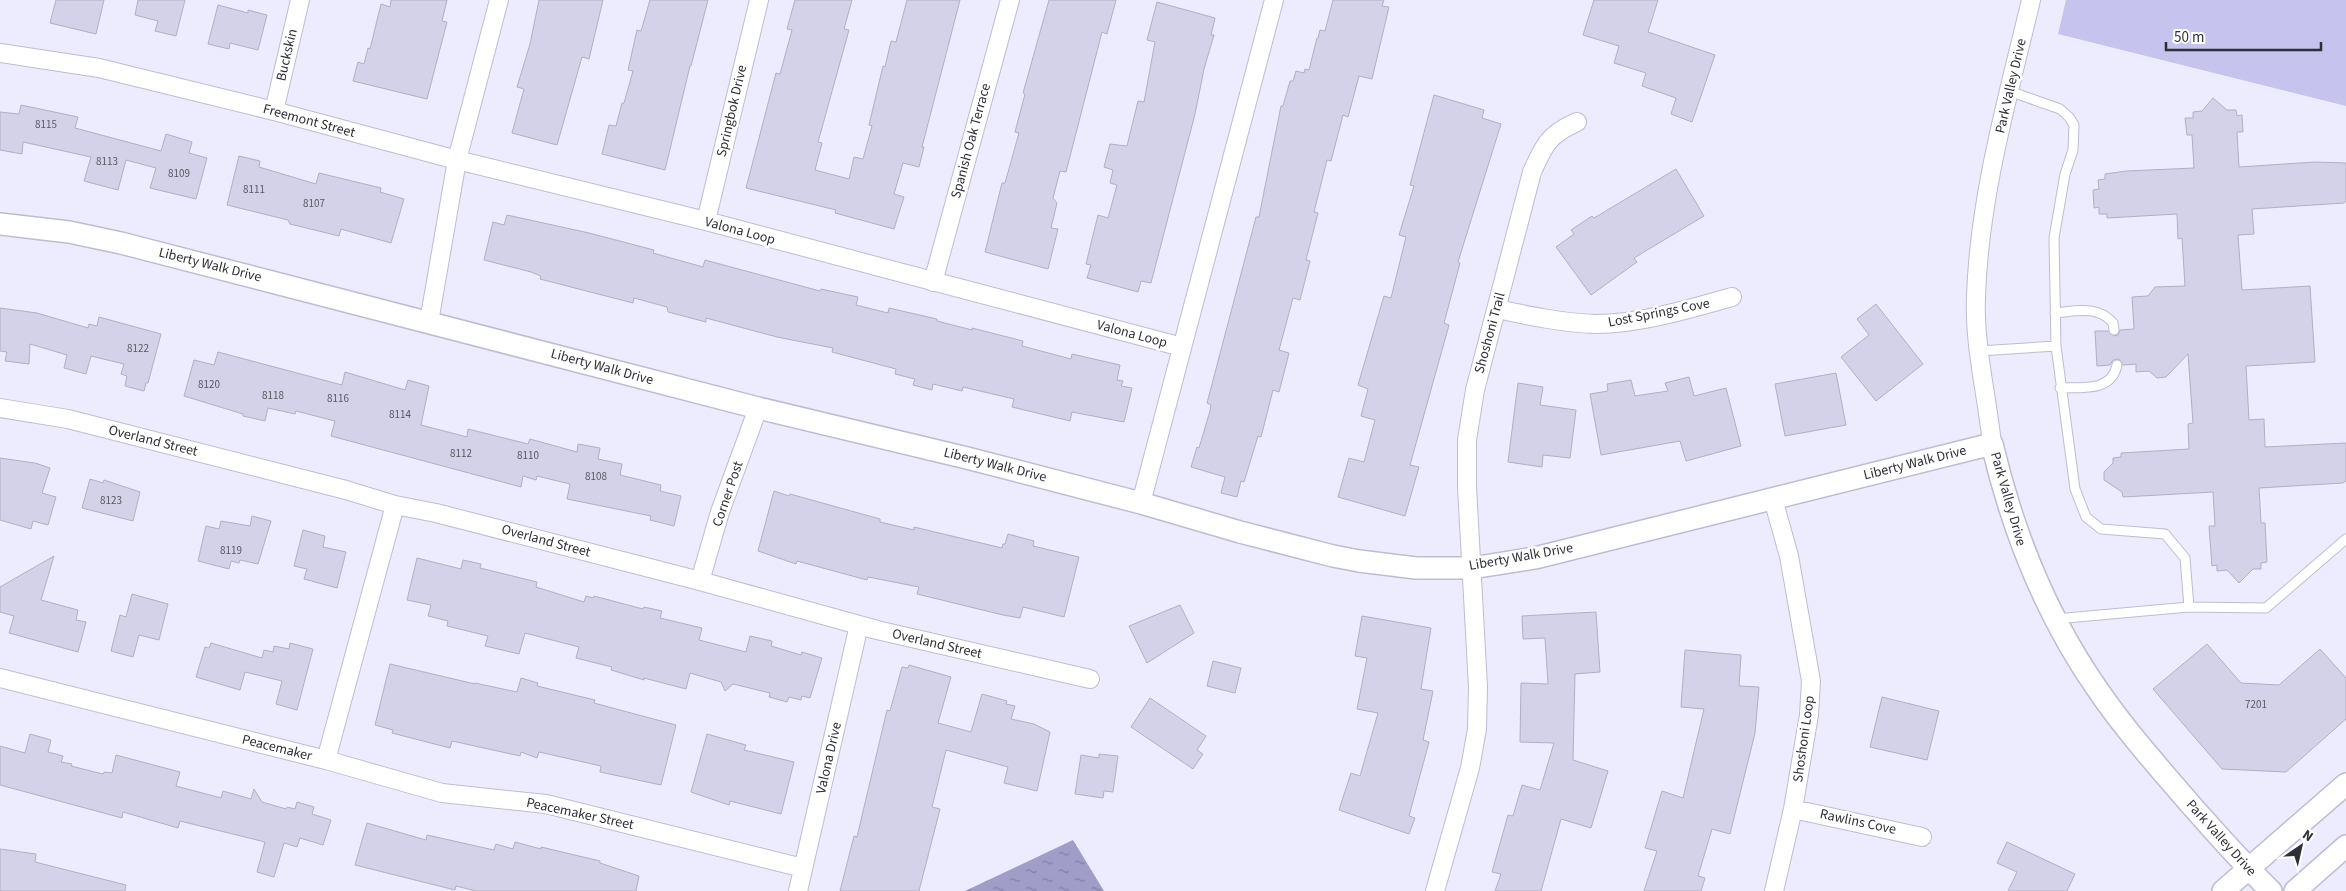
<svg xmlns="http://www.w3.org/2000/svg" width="2346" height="891" viewBox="0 0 2346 891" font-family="'Source Sans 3',sans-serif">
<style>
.green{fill:#c6c3ee}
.water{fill:url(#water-ripples)}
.building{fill:#d3d2e8;stroke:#b0afc4}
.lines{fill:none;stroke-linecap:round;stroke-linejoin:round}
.service-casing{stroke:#bdbdd2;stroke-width:11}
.minor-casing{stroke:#bdbdd2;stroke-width:20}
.tertiary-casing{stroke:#bdbdd2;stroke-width:24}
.service{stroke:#fff;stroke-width:9}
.minor{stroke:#fff;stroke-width:18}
.tertiary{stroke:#fff;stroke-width:21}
.labels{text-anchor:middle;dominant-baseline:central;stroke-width:5;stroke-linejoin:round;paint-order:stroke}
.number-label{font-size:11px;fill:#585863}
.street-label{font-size:14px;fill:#2f2f37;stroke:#fff}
</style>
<defs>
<pattern id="water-ripples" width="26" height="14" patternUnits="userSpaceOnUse" patternTransform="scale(1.25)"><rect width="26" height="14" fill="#a09dc8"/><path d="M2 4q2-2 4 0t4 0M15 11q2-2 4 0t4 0" fill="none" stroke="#8380a3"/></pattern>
</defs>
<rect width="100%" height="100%" fill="#edecfe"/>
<path class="green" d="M2066 0H2346V106L2058 34Z"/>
<path class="water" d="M1073 840 1104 891H965Z"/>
<path class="building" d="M56 0H104L96 34 50 23Z
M138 0H185L176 36 155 31 158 21 135 15Z
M391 0H447L442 21 447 22 427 99 353 81 358 62 364 64 368 48 370 49 381 4 390 7Z
M539 0H603L589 59 582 57 557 145 512 133 524 89 517 87 530 44Z
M650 0H708L691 66H690L665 170 602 154 609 125 616 126 622 103H624L633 71 628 70 637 30 641 31Z
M795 0H852L844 29 849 30 818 142 822 143 815 170 849 179 854 157 863 159 872 126 869 125 883 66 885 67 891 41 896 42 907 0H960L922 147H924L919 167 903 163 894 194 904 197 894 229 835 213 836 210 746 188 776 73 780 74 792 30 787 29Z
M1049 0H1116L1107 34 1102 32 1066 172 1060 171 1053 198 1057 203 1051 228 1058 229 1048 269 985 252 1002 183H1005L1019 133 1015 132 1025 94 1023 93Z
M1333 0H1384L1382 6 1389 7 1372 79 1359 76 1348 117 1343 115 1331 161 1327 160 1314 212 1318 213 1306 260 1310 261 1300 300 1293 298 1279 350 1289 353 1285 369 1279 392 1273 390 1261 437 1258 436 1244 482 1241 481 1237 497 1221 493 1225 477 1191 467 1197 447 1199 448 1210 411 1211 405 1207 403 1256 217H1259L1281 106H1283L1290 81H1293L1296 71 1304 73 1305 69 1309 70 1317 38H1318L1320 30 1325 31Z
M1594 0H1658L1648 32 1715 55 1692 122 1671 114 1676 98 1642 86 1646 73 1614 63 1619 46 1583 35Z
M1157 2 1215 18 1211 35H1214L1204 69 1195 114 1151 283 1141 281 1138 292 1087 278 1091 265 1086 264 1098 215 1108 218 1117 185 1110 183 1113 170 1104 167 1110 144 1127 146 1138 101 1144 102 1155 42 1147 40Z
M218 5 248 13V10L267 15 258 50 230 43 229 49 208 44Z
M1434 95 1484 110 1482 118 1501 124 1458 262 1460 263 1444 323 1449 325 1410 465 1419 467 1405 516 1338 497 1349 458 1364 462 1375 420 1361 416 1368 389 1358 385 1384 296 1391 298 1406 237 1399 235 1414 186 1410 185Z
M2213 98 2227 110H2236L2237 116 2242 115 2243 132H2237L2239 167 2315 162 2346 163V201L2344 203 2252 209 2254 234 2238 235 2242 290 2310 286 2315 362 2246 366 2249 420 2264 419 2265 447 2346 443V481L2343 483 2259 488 2261 523H2265L2267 562 2261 563V569H2253L2239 583 2227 570 2217 571V565L2212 566 2209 526H2215L2213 492 2123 497 2122 492 2104 480V472L2113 463V458L2121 457V453L2189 449 2188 424 2193 423 2188 354 2166 377 2157 378 2149 371 2136 372V364L2123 365 2119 359 2113 360 2110 365 2097 366 2095 331H2108L2114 336 2118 335 2120 330 2134 329 2132 297 2148 296 2155 287 2185 286 2182 238 2178 239 2177 214 2107 218V214H2099V207L2094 208 2093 190 2099 189 2098 180 2105 179V174L2127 171 2194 168 2192 135H2187L2185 118H2193V112L2202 111Z
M21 105 78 117 75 128 161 151 166 134 192 142 189 153 207 158 196 199 150 188 156 168 126 160 118 190 84 181 91 157 23 142 22 154 0 150V112L19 114Z
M239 156 260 161 259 167 316 184 319 173 381 188 380 192 404 199 391 243 341 229 339 236 290 224 288 220 227 205Z
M1676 169 1704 216 1634 258 1637 262 1591 295 1556 247 1574 234 1571 230 1592 216 1594 218Z
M507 215 589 233 654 250 653 253 703 267 705 260 820 291 821 289 858 297 856 305 888 313 889 308 937 319V321L972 330V328L1023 341 1022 346 1071 359 1072 354 1120 365 1117 380 1123 381 1121 386 1132 388 1124 422 1072 412 1070 421 1012 407 1014 399 963 387 962 391 933 384 932 390 913 385 915 379 895 374 896 369 832 352 833 348 777 337 706 318V322L668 312 667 307 634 298 633 303 567 286 540 279 541 276 531 272 484 260 493 222 504 225Z
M1876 304 1923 364 1876 401 1841 357 1869 335 1857 319Z
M0 308 37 313 88 328 89 324 97 326 99 317 161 334 148 383H146L144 391 125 386 127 376 121 374 124 364 91 356 86 374 64 368 67 355 30 344 29 364 5 361 7 352 0 351Z
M218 352 342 385 345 372 405 390 408 380 429 386 421 425 467 437 468 429 528 444 530 439 577 452 578 444 600 448 598 459 622 464 620 475 661 485 660 491 681 496 674 526 650 520 651 516 567 499 570 484 537 476 536 480 523 476 521 487 331 436 335 421 296 411 295 414 268 408 265 421 243 416V414L184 396 194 360 214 365Z
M1836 373 1846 425 1785 436 1775 384Z
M1689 377 1694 396 1726 388 1741 446 1686 461 1680 441 1601 455 1590 394 1608 391 1607 384 1631 380 1635 396 1668 391 1665 383Z
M1518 383 1543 387 1540 405 1576 410 1570 458 1543 455 1542 467 1508 462Z
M0 458 35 463 50 468 42 493 56 497 48 525 33 521 31 529 0 520Z
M90 479 103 483 104 480 140 492 133 521 82 508Z
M774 491 789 496 790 494 880 519V522L914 530V527L1002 548 1003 544H1005L1008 534 1034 541 1033 546 1079 557 1064 617 1023 607 1020 618 1003 615 917 594 919 587 868 577 867 580 797 561 796 564 758 551Z
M252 516 271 521 258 564 240 560 239 563 231 561 229 569 198 561 206 526 219 529 221 521 250 526Z
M303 530 325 536 323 547 346 552 337 588 304 579 307 569 294 566Z
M54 556 41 600 78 610 76 620 86 622 78 652 9 633 14 616 0 612V587Z
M417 558 461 569 463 560 481 564 480 568 537 582 536 587 584 602 586 596 593 598 594 596 643 609 644 607 662 611 660 618 702 628 699 640 746 652 750 636 772 641 771 646 801 655 802 652 822 658 810 698 802 696 801 700 789 697 787 702 769 697 770 693 733 684 725 691 721 682 690 673 686 689 644 678V680L611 670 612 667 576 658 579 647 525 633 519 654 485 646 488 636 447 626 448 621 428 616 431 605 407 600Z
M132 594 168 604 159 640 139 635 133 657 111 651 120 615 126 617Z
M1180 605 1194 633 1147 663 1129 626Z
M1596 612 1600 672 1575 674 1573 760 1608 771 1591 828 1561 819 1541 891H1495L1501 874 1492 872 1508 815 1513 816 1522 785 1540 790 1554 743 1520 742 1521 683 1548 684 1545 638 1523 639 1522 616Z
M1362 616 1431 628 1421 689 1433 691 1423 740 1429 742 1409 816 1415 818 1409 834 1339 810 1351 773 1360 776 1378 713 1357 709 1367 658 1355 656Z
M211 643 262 658 264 650 273 652 274 646 289 649 290 643 313 649 297 710 276 704 282 681 245 672 240 690 196 677 205 647 209 648Z
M2207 644 2241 683 2279 685 2320 649 2346 678V719L2286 772 2222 769 2153 689Z
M1685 650 1741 655 1739 686 1759 687 1755 733 1730 834 1712 829 1698 876 1705 878 1701 891H1644L1657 851 1645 848 1662 791 1683 798 1704 709 1681 707Z
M1213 661 1241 668 1235 693 1207 686Z
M390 664 475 684V683L517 692 521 678 538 683 537 686 595 700 594 703 676 725 661 785 600 772 601 766 539 752 537 758 521 752 520 756 452 741 450 748 392 733 393 730 375 725Z
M909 665 951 677 938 723 971 732 982 694 1007 701 1006 704 1015 706 1011 719 1034 724 1050 732 1037 791 1004 783 1008 767 946 750 932 807 940 809 919 891H840L854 836 857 837 887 710 890 711 902 667 908 668Z
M1882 697 1939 711 1927 760 1870 747Z
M1150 698 1206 736 1197 750 1203 754 1193 769 1131 727Z
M30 734 51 740 48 752 63 756 61 762 72 764 71 766 103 774 104 772 112 773 116 755 180 772 176 786 221 798 223 791 251 799 254 789 262 802 286 809 287 807 295 809 297 802 314 807 312 814 331 820 323 845 300 838 297 847 284 843 274 877 257 872 265 842 180 821 178 828 123 812 122 818 0 785V746L25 753Z
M707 734 746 745 744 750 794 762 781 814 730 801 729 805 691 792Z
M1099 754 1118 756 1113 792 1104 791 1103 798 1075 794 1081 755 1099 758Z
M367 823 426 840 427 835 494 850 496 844 513 849 515 842 541 849V847L600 861V863L639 876 636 891H476L456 886 455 890 355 865Z
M2007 842 2075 874 2067 891H2008L2017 872 1997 863Z
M0 849 36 854 35 862 126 885 125 891H0Z"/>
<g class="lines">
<g class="service-casing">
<path id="service" d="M2009 91 2060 109 2069 117 2074 125 2073 150 2065 174 2054 238 2056 346
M2055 313C2076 311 2098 305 2113 323L2114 330
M1979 351 2056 346 2075 489 2086 517 2101 529 2165 534 2185 558 2189 607 2266 608 2346 539
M2060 388C2082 387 2112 392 2117 365
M2055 619 2189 607"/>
</g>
<g class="minor-casing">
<path id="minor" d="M499 0 457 160 706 221 1182 347
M0 53 99 68 274 111 457 160 429 322
M274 111 300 0
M706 221 759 0
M933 282 1010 0
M1497 309C1530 316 1563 323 1596 324 1639 324 1690 309 1732 297
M0 408 68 419 346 490 395 505 436 513 700 581 877 630 1090 679
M1992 444C1987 395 1974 346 1976 297 1979 197 2008 97 2031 0
M1773 499 1789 556 1811 681 1809 715 1793 809 1774 891
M1141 503 1274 0
M700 581 720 512 758 408
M0 678 326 760 395 505
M326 760 442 793 546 804 803 868
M1793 809 1922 837
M798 891 859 625
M1435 891 1470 768 1477 729 1478 687 1467 487V440L1475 390 1532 172C1544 145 1549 134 1577 122"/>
</g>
<g class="tertiary-casing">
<path id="tertiary" d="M0 224 69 232 121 243 758 408 967 458 1141 503 1240 532 1333 556 1359 561 1416 568H1472L1535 558 1992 444C2013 533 2047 618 2100 693 2127 732 2160 769 2191 805 2217 834 2243 864 2271 891
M2223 891 2346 784
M2295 891 2346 846"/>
</g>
<use href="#service" class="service"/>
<use href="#minor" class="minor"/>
<use href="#tertiary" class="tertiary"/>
</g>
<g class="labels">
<g class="number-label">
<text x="46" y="124">8115</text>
<text x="107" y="161">8113</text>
<text x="179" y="173">8109</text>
<text x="254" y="189">8111</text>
<text x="314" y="203">8107</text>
<text x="138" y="348">8122</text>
<text x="209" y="384">8120</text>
<text x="273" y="395">8118</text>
<text x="338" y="398">8116</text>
<text x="400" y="414">8114</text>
<text x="461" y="453">8112</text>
<text x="528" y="455">8110</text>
<text x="596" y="476">8108</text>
<text x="111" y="500">8123</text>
<text x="231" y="550">8119</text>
<text x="2256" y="704">7201</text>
</g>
<g class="street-label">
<text transform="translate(287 55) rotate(-77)">Buckskin</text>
<text transform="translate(2011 86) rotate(-77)">Park Valley Drive</text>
<text transform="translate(732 111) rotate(-77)">Springbok Drive</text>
<text transform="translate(309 121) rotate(15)">Freemont Street</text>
<text transform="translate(971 141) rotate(-75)">Spanish Oak Terrace</text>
<text transform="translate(740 231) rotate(15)">Valona Loop</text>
<text transform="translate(210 265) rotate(14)">Liberty Walk Drive</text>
<text transform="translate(1659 313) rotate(-11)">Lost Springs Cove</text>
<text transform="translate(1490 333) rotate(-75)">Shoshoni Trail</text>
<text transform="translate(1132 334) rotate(15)">Valona Loop</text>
<text transform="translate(602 367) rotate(15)">Liberty Walk Drive</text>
<text transform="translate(153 441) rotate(14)">Overland Street</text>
<text transform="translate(1915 463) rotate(-14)">Liberty Walk Drive</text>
<text transform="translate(995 465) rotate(14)">Liberty Walk Drive</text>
<text transform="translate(728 494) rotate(-71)">Corner Post</text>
<text transform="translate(2008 499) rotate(74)">Park Valley Drive</text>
<text transform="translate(546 541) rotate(15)">Overland Street</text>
<text transform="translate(1521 557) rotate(-10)">Liberty Walk Drive</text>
<text transform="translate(937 644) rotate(13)">Overland Street</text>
<text transform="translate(1804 739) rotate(-82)">Shoshoni Loop</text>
<text transform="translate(277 748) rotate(14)">Peacemaker</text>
<text transform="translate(829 758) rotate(-77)">Valona Drive</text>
<text transform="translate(580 814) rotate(12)">Peacemaker Street</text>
<text transform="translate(1858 822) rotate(12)">Rawlins Cove</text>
<text transform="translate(2221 838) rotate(48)">Park Valley Drive</text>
</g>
</g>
<g transform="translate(2301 846) rotate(34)" stroke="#ffffff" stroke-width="4" paint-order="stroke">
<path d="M0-4L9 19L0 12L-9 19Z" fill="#2f2f37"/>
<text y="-8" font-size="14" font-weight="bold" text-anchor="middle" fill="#2f2f37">N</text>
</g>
<path d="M2166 42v8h155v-8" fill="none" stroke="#2f2f37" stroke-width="2.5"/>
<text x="2174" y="42" font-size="15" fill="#2f2f37" stroke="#ffffff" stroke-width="4" paint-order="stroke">50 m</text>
</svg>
